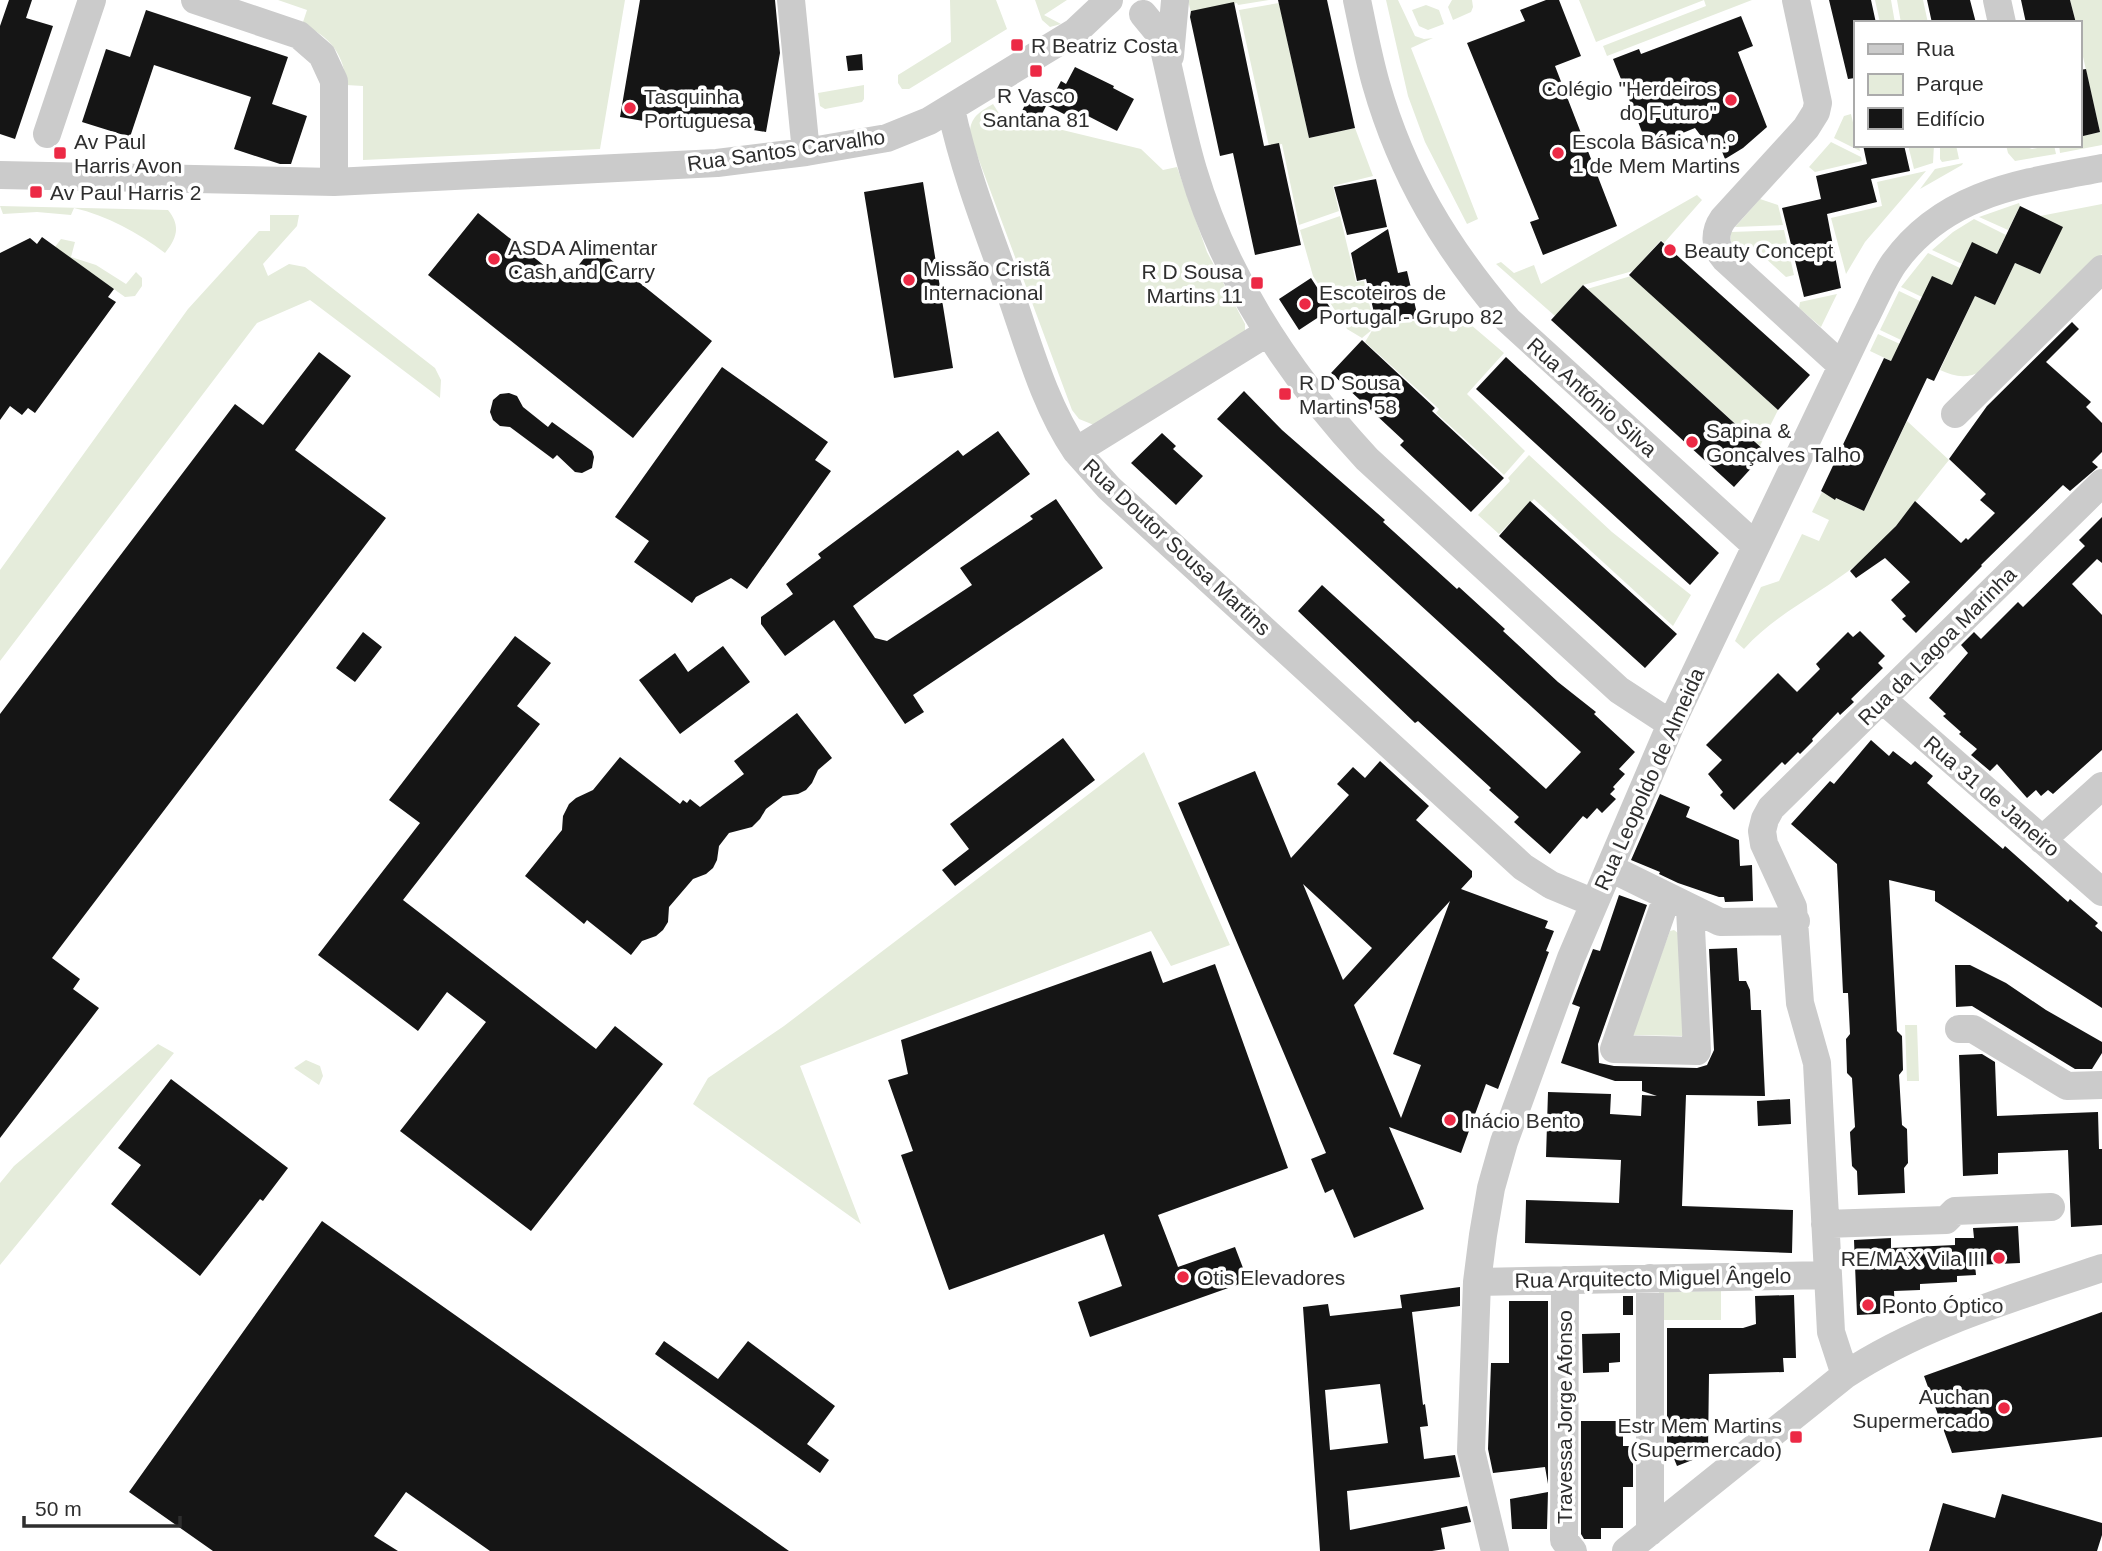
<svg xmlns="http://www.w3.org/2000/svg" width="2102" height="1551" viewBox="0 0 2102 1551" font-family="Helvetica,sans-serif">
<style>
.green{fill:#e5ecdb}
.building{fill:#151515;fill-rule:evenodd}
.lines{fill:none;stroke-linecap:round;stroke-linejoin:round}
.minor{stroke:#cbcbcb;stroke-width:28}
.poi-dot{fill:#ec2945;stroke:#fff;stroke-width:2.5}
.labels{text-anchor:middle;dominant-baseline:central;stroke-width:7;stroke-linejoin:round;paint-order:stroke}
.poi-label{font-size:21px;fill:#2e2e2e;stroke:#fff;text-anchor:start}
.street-label{font-size:21px;fill:#2e2e2e;stroke:#fff}
</style>
<rect width="100%" height="100%" fill="#fff"/>
<path class="green" d="M278 0H625L600 149 363 160V86L346 85C345 56 330 35 302 25L307 10Z
M950 0H996L1007 29 909 89H902L898 83V75L951 42Z
M1035 0H1067L1044 15 1061 24 1050 27 1042 20Z
M1188 0H1269L1238 5 1237 3 1191 13Z
M1386 0H1398L1415 36 1424 39 1433 38 1411 48 1478 219 1467 224 1425 142 1408 96Z
M1452 0H1472L1473 7 1471 12 1453 20 1448 7Z
M1579 0H1704L1596 42Z
M1704 0H1752L1607 56 1603 46 1706 6Z
M1875 0H1891L1895 23H1880Z
M1897 0H1923L1928 23H1901Z
M2070 0H2102V145L2060 153 2059 145H2079V137L2100 132 2079 39V23H2076Z
M1279 3 1309 138 1355 128 1373 176 1333 186 1339 211 1299 225 1282 144 1269 146 1239 10Z
M1426 5 1439 10 1444 24 1428 30 1419 26 1412 10Z
M864 85V99L862 102 825 109 820 106 818 93Z
M993 104 1000 115 1141 149 1163 170 1177 167 1207 252 1245 324V331L1094 425 1079 419 1072 410 970 136C969 118 979 112 993 104Z
M1851 114 1855 131V145H1859L1860 151 1834 138 1844 116Z
M1831 142 1861 157 1862 161 1815 172 1809 167Z
M1908 145H1934L1933 163 1914 169Z
M1940 145H1956L1959 159 1942 162 1940 159Z
M2006 145H2021L2032 149 2054 145 2056 154 2015 161 2008 153Z
M1963 163 1962 165 1920 189 1935 169Z
M1926 171 1865 242 1846 274 1831 218 1882 206 1877 182Z
M1697 195 1702 200 1664 243 1661 240 1633 271 1583 285 1555 316 1496 264 1501 262 1514 273 1534 265 1541 284Z
M1760 199 1778 205 1783 225 1735 227Z
M2019 203 2020 206 2008 230 1979 217Z
M2102 204V254L1982 371C1967 379 1955 377 1940 370L1975 296 1995 305 2015 263 2040 274 2062 227 2040 216Z
M0 206 168 210C181 226 177 238 165 253 137 232 108 216 74 208L71 215 37 212 3 214Z
M270 215H299L297 226 263 264 268 276 289 264 305 267 435 368 441 380 440 398 310 300 257 323 0 661V570L188 309 259 231H270Z
M1340 216 1356 282 1364 281 1375 328 1457 313 1504 353 1467 394 1525 451 1504 475 1436 413 1439 409 1365 342 1373 329 1362 338 1347 329 1313 276 1300 230Z
M1974 219 2006 235 1997 254 1972 243 1962 264 1932 250 1953 232Z
M1784 230 1794 275 1786 277 1752 246 1742 256C1734 248 1729 244 1731 232Z
M61 239 75 242 71 257 96 265 126 284 136 272 142 278V286L135 296 125 297 55 247Z
M1928 253 1960 268 1952 285 1922 297 1901 287Z
M1631 276 1778 410 1760 446 1587 289Z
M1899 291 1920 301 1901 340 1880 330Z
M1837 294 1821 327 1799 308 1800 302Z
M1878 334 1900 344 1891 361 1870 351Z
M1907 421 1949 460C1920 495 1893 536 1856 565 1820 594 1775 614 1744 649L1735 641 1761 587 1779 581 1802 534 1819 541 1829 520 1812 512 1822 492 1864 511Z
M1529 455 1612 532 1691 595 1673 626 1534 499 1499 534 1478 515 1510 481 1508 478Z
M1144 752 1230 945 1171 966 1151 931 800 1066 861 1224 693 1104 708 1078 784 1026Z
M1674 930 1678 933 1685 1036 1631 1035 1670 931Z
M1905 1025H1917L1919 1081H1907Z
M158 1044 174 1053 0 1265V1183L14 1166Z
M306 1060 320 1066 323 1076 319 1085 294 1068Z
M1721 1291V1320H1659V1292Z"/>
<path class="building" d="M9 0H32L26 18 53 26 15 139 0 134V26Z
M640 0H775L780 53 766 132 680 118 679 127 620 117Z
M1278 0H1327L1355 128 1309 138Z
M1546 0H1559L1581 56 1555 66 1617 226 1543 255 1530 222 1539 219 1467 43 1525 21 1520 10Z
M1829 0H1871L1876 23H1855V78L1848 79Z
M1927 0H1970L1976 23H1932Z
M2021 0H2070L2076 23H2026Z
M1234 2 1264 146 1279 143 1301 245 1255 255 1233 153 1220 156 1190 17 1191 11Z
M146 10 288 57 272 104 307 116 291 164H280L234 149 251 97 154 65 130 137 82 122 106 49 130 57Z
M1741 16 1753 46 1738 52 1767 127 1743 148 1725 159 1719 144 1710 148 1704 135 1701 136 1695 128 1648 147 1613 59 1639 49 1641 54Z
M862 54 863 70 848 71 846 56Z
M1075 67 1114 86 1113 88 1134 99 1117 131 1086 115 1082 123 1048 106 1061 81 1066 84Z
M2086 69 2100 132 2079 137V70Z
M1029 97 1046 106 1037 124 1018 119Z
M1863 145H1904L1910 171 1871 179 1877 202 1827 214 1841 288 1804 297 1782 208 1821 199 1816 176 1867 164Z
M1376 179 1387 227 1347 235 1334 187Z
M923 182 953 368 894 378 864 192Z
M2020 206 2063 227 2040 274 2015 263 1995 305 1975 296 1934 381 1927 378 1864 511 1836 498 1835 500 1821 491 1884 358 1891 361 1932 276 1952 285 1972 242 1997 254Z
M478 213 565 282 594 246 712 341 633 438 428 275Z
M1388 229 1398 273 1407 271 1418 318 1377 325 1366 279 1357 281 1351 253Z
M42 237 114 289 108 297 116 302 35 413 28 408 22 415 10 406 0 420V253L30 238 37 244Z
M1661 241 1810 375 1778 410 1629 275Z
M1311 278 1331 309 1299 330 1279 299Z
M1583 285 1766 452 1734 487 1551 320Z
M2072 322 2079 329 2046 362 2091 402 2086 407 2102 423V452L2092 462 2098 467 2070 491 2063 485 1981 565 1982 566 1916 633 1902 619 1906 616 1891 600 1910 582 1885 558 1856 578 1850 571 1896 526 1915 501 1961 543 1966 538 1968 540 1995 513 1980 500 1986 494 1949 459 1987 406Z
M1362 340 1435 408 1432 411 1504 478 1471 512 1400 445 1404 441 1331 373Z
M319 352 351 376 295 450 386 518 52 958 80 979 73 989 99 1008 0 1138V714L235 404 263 425Z
M1506 357 1719 553 1690 585 1476 389Z
M722 367 828 442 815 460 831 471 747 589 731 578 696 597 692 603 634 562 649 541 615 517Z
M1244 391 1282 430 1385 520 1383 522 1457 589 1459 587 1505 629 1503 631 1558 682 1596 712 1594 714 1635 752 1619 769 1625 774 1613 787 1615 789 1610 794 1616 799 1602 813 1597 808 1587 819 1583 816 1550 854 1514 822 1519 817 1489 790 1491 788 1418 721 1415 723 1298 611 1322 585 1546 789 1581 752 1217 419Z
M509 393 517 396 523 407 548 427 552 422 592 451 594 457 592 468 582 473 575 472 557 455 553 459 510 427 500 426 493 420 490 412 493 400 500 394Z
M998 431 1030 474 853 606 875 638 887 641 972 585 960 568 1033 519 1030 516 1056 499 1103 568 913 695 924 712 905 724 834 620 785 656 761 624V617L793 594 786 584 821 558 818 554 958 450 963 456Z
M1162 433 1176 446 1173 449 1203 476 1176 505 1131 463Z
M1530 501 1677 634 1645 668 1499 536Z
M2102 517V563L2097 559 2072 584 2102 615V750L2053 794 2048 790 2041 796 2036 790 2027 798 1997 764 1990 771 1971 755 1977 749 1959 734 1961 732 1943 716 1946 714 1929 698 1968 653 1961 645 1974 632 1981 639 2018 602 2023 607 2085 546 2079 540Z
M1860 631 1885 656 1878 663 1883 668 1851 699 1854 702 1840 715 1838 712 1812 739 1813 741 1800 754 1798 752 1785 765 1782 762 1734 810 1720 795 1723 792 1708 774 1722 760 1706 745 1778 673 1797 692 1820 669 1816 664 1848 632 1853 637Z
M363 632 382 647 355 682 336 668Z
M515 636 551 663 517 706 540 724 403 900 596 1049 615 1026 663 1064 531 1231 400 1131 486 1022 447 992 418 1031 318 955 420 823 389 800Z
M723 646 750 682 680 734 639 680 675 653 688 672Z
M797 713 832 758 818 770 812 783 806 790 798 794 783 796 766 809 760 819 752 827 729 833 719 846 717 860 713 868 706 874 693 879 669 907 668 922 663 930 656 936 642 941 631 955 587 920 584 924 525 876 562 830 563 816 569 804 576 798 593 790 620 757 680 804 683 800 687 803 690 799 700 807 744 774 734 761Z
M1063 738 1095 780 955 886 942 870 969 849 950 824Z
M1871 740 1889 756 1893 751 1911 765 1915 761 1933 776 1927 783 2003 849 2005 846 2068 902 2070 899 2098 923 2095 926 2102 932V1008L1935 901V891L1889 880 1897 1031 1902 1036 1903 1070 1899 1075 1902 1125 1907 1129 1908 1163 1904 1168 1905 1193 1858 1195 1857 1171 1852 1166 1850 1132 1855 1127 1852 1078 1847 1073 1846 1039 1850 1034 1848 993H1843L1837 864 1791 824 1830 781 1834 784Z
M1380 761 1429 806 1416 820 1472 871V877L1461 889 1548 921 1545 928 1554 931 1546 951 1549 952 1498 1089 1486 1084 1461 1153 1389 1127 1424 1209 1354 1238 1333 1189 1325 1193 1311 1159 1326 1153 1178 803 1255 771 1291 858 1349 795 1337 784 1353 767 1365 778ZM1303 884 1372 948 1343 980ZM1450 901 1393 1054 1421 1065 1401 1118 1354 1005Z
M1660 794 1690 807 1686 817 1739 840 1740 866 1752 865 1753 901 1725 902 1724 897H1719L1678 883 1659 874 1660 872 1631 860Z
M1619 895 1647 905 1598 1044 1599 1063 1614 1066 1697 1068 1707 1065 1714 1050 1709 949 1737 948 1739 981H1746L1750 990 1751 1010H1761L1765 1096 1686 1095 1682 1206 1793 1210 1792 1253 1525 1243 1526 1200 1619 1203 1621 1160 1546 1157 1548 1092 1611 1094 1610 1114 1641 1116 1642 1095 1657 1096 1642 1091V1081H1615L1561 1063 1580 1007 1572 1004 1593 949 1600 951Z
M1151 951 1163 983 1215 964 1288 1168 1158 1215 1178 1267 1235 1247 1248 1281 1090 1337 1078 1302 1122 1286 1104 1234 949 1290 901 1155 913 1151 888 1080 908 1074 901 1040Z
M1955 965H1970L2006 983 2046 1010 2102 1042V1053L2092 1069H2075L1972 1006 1956 1007Z
M1982 1054 1995 1062 1997 1116 2098 1112 2099 1149H2102V1225L2071 1227 2068 1150 1998 1153V1174L1963 1176 1959 1055Z
M171 1079 288 1168 263 1201 260 1199 200 1276 111 1204 141 1165 118 1148Z
M1790 1099 1791 1124 1758 1126 1757 1101Z
M322 1221 506 1351 789 1551H490L406 1492 374 1536 398 1551H213L129 1492Z
M2018 1226 2020 1263 1975 1265 1976 1275 1957 1276V1282L1920 1284V1290L1894 1291 1895 1313 1857 1315 1854 1240 1891 1238V1248L1955 1245V1238H1974L1973 1228Z
M1460 1287V1306L1412 1312 1423 1405 1425 1404 1428 1426 1420 1427 1424 1459 1455 1455 1460 1477 1347 1491 1350 1530 1467 1506 1471 1522 1441 1528 1445 1549 1432 1551H1320L1303 1307 1328 1304 1330 1316 1402 1308 1400 1295ZM1380 1384 1388 1443 1330 1450 1325 1390Z
M1794 1295 1796 1358H1783L1784 1372 1709 1374 1708 1451H1695V1459L1677 1466 1671 1451H1667V1328H1743L1756 1324 1755 1296Z
M1623 1296H1633V1315H1623Z
M1509 1301H1548V1484L1545 1467 1493 1473 1488 1449 1491 1363H1509Z
M2102 1312V1437L1952 1453 1924 1376Z
M1620 1333V1362L1609 1363V1372L1583 1373 1582 1334Z
M664 1341 718 1379 748 1341 835 1406 807 1444 829 1460 820 1473 655 1354Z
M1581 1421H1623V1446H1633V1487H1623V1528H1601V1539H1584L1581 1534Z
M1548 1492 1547 1529H1512L1510 1499Z
M2002 1494 2102 1523V1535L2097 1551H1929L1943 1503 1995 1518Z"/>
<g class="lines">
<path class="minor" d="M195 0 299 35 322 55 334 81V182
M791 0 806 152
M1357 0C1363 28 1368 56 1376 84 1402 175 1446 248 1508 320L1756 546
M1796 0 1818 103 1816 112 1806 128 1723 219C1714 232 1714 247 1725 259L1842 366
M1997 0 2002 23
M1143 14 1157 31 1163 45C1173 87 1181 129 1193 170 1226 281 1289 375 1367 459L1619 690 1671 724
M1170 56 1175 1
M951 109C965 174 990 236 1012 298 1030 350 1045 405 1076 451
M47 134 92 0
M0 175 334 182 717 163 806 152 887 138 929 121 1075 32 1109 0
M1267 333 1076 451 1109 488 1523 867 1551 885 1594 903
M1955 414 2102 269
M1883 700 2102 892
M2042 840 2102 786
M1610 868 1720 922 1796 921
M1667 897 1614 1049 1697 1051 1690 908
M1959 1029H1973L2067 1086 2102 1085
M1825 1224 1946 1220 1955 1211 2051 1207
M1565 1280 1564 1540 1573 1551
M1477 1282 1828 1275
M1845 1375 1831 1332 1817 1063 1800 1003 1793 907 1764 844 1762 831 1765 819 1771 808 2102 483
M1650 1532V1278
M1495 1551 1471 1451 1477 1282 1483 1235 1491 1188 1504 1142 1571 958 1671 724 1862 324C1873 304 1881 282 1894 263 1945 192 2023 183 2102 168
M1626 1551 1845 1375C1924 1323 2014 1298 2102 1268"/>
</g>
<g class="poi-dot">
<rect x="1010" y="38" width="14" height="14" rx="3.5"/>
<rect x="1029" y="64" width="14" height="14" rx="3.5"/>
<circle cx="1731" cy="100" r="7"/>
<circle cx="630" cy="108" r="7"/>
<rect x="53" y="146" width="14" height="14" rx="3.5"/>
<circle cx="1558" cy="153" r="7"/>
<rect x="29" y="185" width="14" height="14" rx="3.5"/>
<circle cx="1670" cy="250" r="7"/>
<circle cx="494" cy="259" r="7"/>
<circle cx="909" cy="280" r="7"/>
<rect x="1250" y="276" width="14" height="14" rx="3.5"/>
<circle cx="1305" cy="304" r="7"/>
<rect x="1278" y="387" width="14" height="14" rx="3.5"/>
<circle cx="1692" cy="442" r="7"/>
<circle cx="1450" cy="1120" r="7"/>
<circle cx="1999" cy="1258" r="7"/>
<circle cx="1183" cy="1277" r="7"/>
<circle cx="1868" cy="1305" r="7"/>
<circle cx="2004" cy="1408" r="7"/>
<rect x="1789" y="1430" width="14" height="14" rx="3.5"/>
</g>
<g class="labels">
<g class="poi-label">
<text x="1031" y="45">R Beatriz Costa</text>
<text x="1717" y="88" text-anchor="end">Colégio "Herdeiros<tspan x="1717" dy="24">do Futuro"</tspan></text>
<text x="1036" y="95" text-anchor="middle">R Vasco<tspan x="1036" dy="24">Santana 81</tspan></text>
<text x="644" y="96">Tasquinha<tspan x="644" dy="24">Portuguesa</tspan></text>
<text x="74" y="141">Av Paul<tspan x="74" dy="24">Harris Avon</tspan></text>
<text x="1572" y="141">Escola Básica n.º<tspan x="1572" dy="24">1 de Mem Martins</tspan></text>
<text x="50" y="192">Av Paul Harris 2</text>
<text x="508" y="247">ASDA Alimentar<tspan x="508" dy="24">Cash and Carry</tspan></text>
<text x="1684" y="250">Beauty Concept</text>
<text x="923" y="268">Missão Cristã<tspan x="923" dy="24">Internacional</tspan></text>
<text x="1243" y="271" text-anchor="end">R D Sousa<tspan x="1243" dy="24">Martins 11</tspan></text>
<text x="1319" y="292">Escoteiros de<tspan x="1319" dy="24">Portugal - Grupo 82</tspan></text>
<text x="1299" y="382">R D Sousa<tspan x="1299" dy="24">Martins 58</tspan></text>
<text x="1706" y="430">Sapina &amp;<tspan x="1706" dy="24">Gonçalves Talho</tspan></text>
<text x="1464" y="1120">Inácio Bento</text>
<text x="1985" y="1258" text-anchor="end">RE/MAX Vila III</text>
<text x="1197" y="1277">Otis Elevadores</text>
<text x="1882" y="1305">Ponto Óptico</text>
<text x="1990" y="1396" text-anchor="end">Auchan<tspan x="1990" dy="24">Supermercado</tspan></text>
<text x="1782" y="1425" text-anchor="end">Estr Mem Martins<tspan x="1782" dy="24">(Supermercado)</tspan></text>
</g>
<g class="street-label">
<text transform="translate(786 150) rotate(-8)">Rua Santos Carvalho</text>
<text transform="translate(1592 397) rotate(42)">Rua António Silva</text>
<text transform="translate(1177 547) rotate(43)">Rua Doutor Sousa Martins</text>
<text transform="translate(1937 646) rotate(-45)">Rua da Lagoa Marinha</text>
<text transform="translate(1649 779) rotate(-66)">Rua Leopoldo de Almeida</text>
<text transform="translate(1992 796) rotate(41)">Rua 31 de Janeiro</text>
<text transform="translate(1653 1278) rotate(-1)">Rua Arquitecto Miguel Ângelo</text>
<text transform="translate(1564 1417) rotate(-90)">Travessa Jorge Afonso</text>
</g>
</g>
<rect x="1854" y="21" width="228" height="126" fill="#ffffff" stroke="#ababab" stroke-width="2"/>
<rect x="1868" y="44" width="35" height="10" fill="#cbcbcb" stroke="#ababab" stroke-width="2"/>
<text x="1916" y="56" font-size="21" fill="#2e2e2e">Rua</text>
<rect x="1868" y="74" width="35" height="21" fill="#e5ecdb" stroke="#ababab" stroke-width="2"/>
<text x="1916" y="91" font-size="21" fill="#2e2e2e">Parque</text>
<rect x="1868" y="108" width="35" height="21" fill="#151515" stroke="#ababab" stroke-width="2"/>
<text x="1916" y="126" font-size="21" fill="#2e2e2e">Edifício</text>
<path d="M24 1516v10h156v-10" fill="none" stroke="#2e2e2e" stroke-width="3.5"/>
<text x="35" y="1516" font-size="21" fill="#2e2e2e" stroke="#ffffff" stroke-width="5" paint-order="stroke">50 m</text>
</svg>
